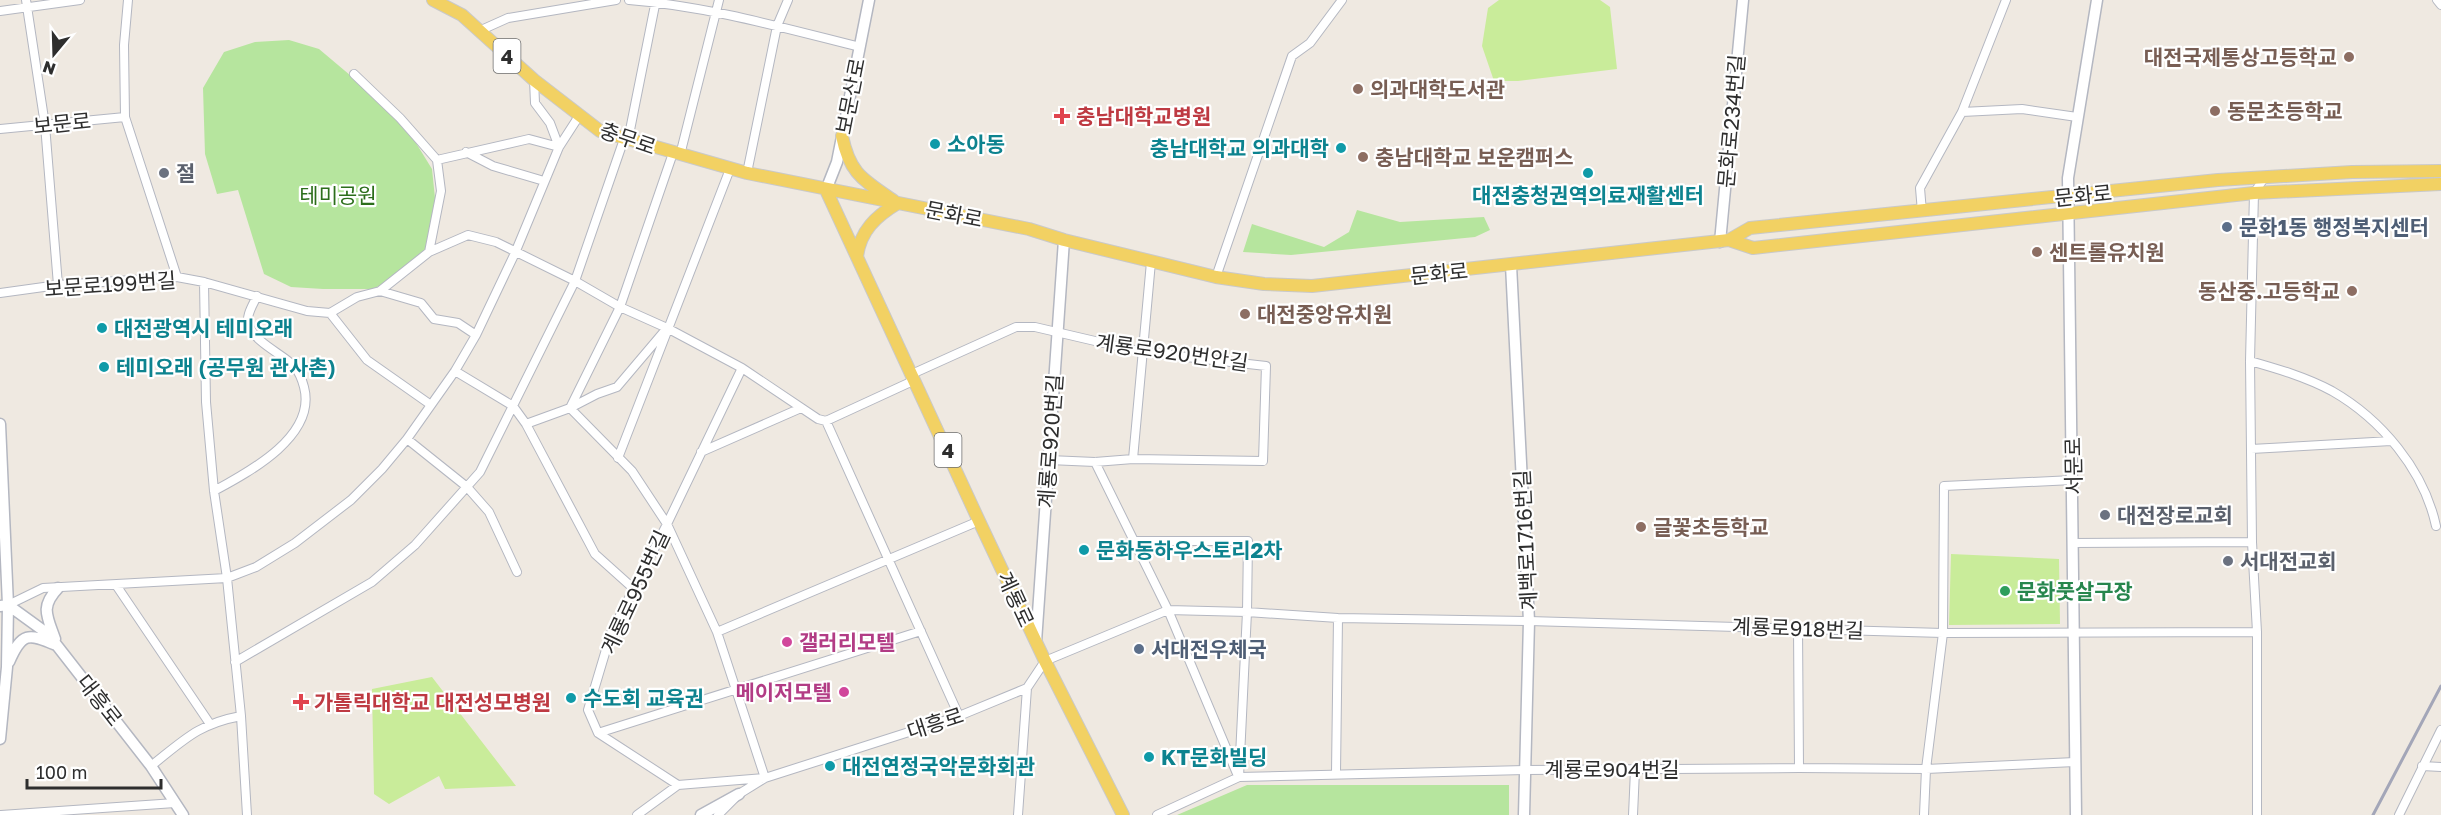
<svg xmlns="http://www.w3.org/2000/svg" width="2441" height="815" viewBox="0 0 2441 815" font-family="'Golos Text','Noto Sans KR',sans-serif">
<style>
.green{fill:#b6e59e}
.pitch{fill:#c9ec9a}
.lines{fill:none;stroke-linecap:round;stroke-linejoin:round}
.street-casing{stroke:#b4b7c1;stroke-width:10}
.secondary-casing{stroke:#b4b7c1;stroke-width:13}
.primary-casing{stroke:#c9c9c9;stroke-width:14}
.street{stroke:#fff;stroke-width:8}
.secondary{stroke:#fff;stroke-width:10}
.primary{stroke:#f2d163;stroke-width:12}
.rail{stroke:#a3a6b8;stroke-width:3}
.education-dot{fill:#8d6e63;stroke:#fff;stroke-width:2}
.health-dot{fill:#e0444e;stroke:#fff;stroke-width:2}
.culture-dot{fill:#0f9aa8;stroke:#fff;stroke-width:2}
.worship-dot{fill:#6b7280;stroke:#fff;stroke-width:2}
.service-dot{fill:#5c6f8a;stroke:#fff;stroke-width:2}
.leisure-dot{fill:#2e9e5b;stroke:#fff;stroke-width:2}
.hotel-dot{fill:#d1479c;stroke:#fff;stroke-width:2}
.labels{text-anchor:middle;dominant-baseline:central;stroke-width:4.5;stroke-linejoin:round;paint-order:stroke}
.shield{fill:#fff;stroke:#6d6d6d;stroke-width:1.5}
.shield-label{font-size:20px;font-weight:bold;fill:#2e2e2e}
.education-label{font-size:21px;font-weight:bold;fill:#785e54;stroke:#fff;text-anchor:start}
.street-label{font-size:21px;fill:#2e2e2e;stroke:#fff}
.health-label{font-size:21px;font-weight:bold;fill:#be3a42;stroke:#fff;text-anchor:start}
.culture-label{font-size:21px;font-weight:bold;fill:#0d838f;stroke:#fff;text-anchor:start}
.worship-label{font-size:21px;font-weight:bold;fill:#5b616d;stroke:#fff;text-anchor:start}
.park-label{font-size:21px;fill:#2c6e1b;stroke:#fff}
.service-label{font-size:21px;font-weight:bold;fill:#4e5e75;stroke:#fff;text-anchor:start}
.leisure-label{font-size:21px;font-weight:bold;fill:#27864d;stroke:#fff;text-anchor:start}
.hotel-label{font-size:21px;font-weight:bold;fill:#b23c85;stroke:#fff;text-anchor:start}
</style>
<rect width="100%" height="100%" fill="#efe9e1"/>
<path class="green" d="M289 40 319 49 376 97 408 130 432 169 435 198 426 248 403 276 372 289H323L291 287 264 274 238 190 217 194 205 154 203 88 224 52 255 42Z
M1357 210 1400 222 1484 217 1490 230 1475 237 1291 255 1243 252 1252 224 1324 247 1349 232Z
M1247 785H1509V815H1177Z"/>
<path class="pitch" d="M1499 0H1600L1610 7 1617 69 1518 81H1494L1482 46 1488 8Z
M1951 554 2059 559 2060 624 1949 625Z
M432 677 516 786 445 789 439 776 389 804 374 794 372 689Z"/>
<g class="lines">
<g class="street-casing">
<path id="street" d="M26 0 45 125 58 285
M128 0 124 45 125 117 177 277
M629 0C707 6 784 28 860 47
M2437 0 2441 5
M0 11 80 0
M479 31 508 18 616 0
M534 80 535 103 550 123 559 147
M1962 112 2022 109 2077 117
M0 129 125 117
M628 140 656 0
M466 152 493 166 544 181
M680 155 719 0
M437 160 529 139 559 147
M747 173 777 26 788 0
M1922 212 1920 188 1962 112 2006 0
M429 252 468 235 496 242 575 281 620 307 667 328 742 368 818 419 826 421 959 716
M1216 277 1292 56 1310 43 1342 0
M204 282 206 402 214 491 227 578 241 716 247 815
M380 291 421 303 434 319 458 323 476 335
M0 293 58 285 177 277 204 282 307 311 330 313 367 360 431 405
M330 313 357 297 380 291 429 252 441 191 437 160 400 118 354 74
M2250 361C2278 369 2306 377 2332 391 2381 419 2424 470 2436 526
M455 371 513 406 526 424 595 554 634 589
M912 374 1016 327H1035L1142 352 1266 366 1263 461 1133 459 1095 462 1049 460
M826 421 915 380
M526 424 570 408 620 307 673 153
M407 439 467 487 489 512 517 572
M2251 449 2391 441
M701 452 801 408
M618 458 730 169
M1133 459 1151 262
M1095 462 1168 610 1238 776
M214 491C249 472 317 436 304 387 302 379 299 372 294 366 281 353 257 344 249 326 245 316 253 305 257 296
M1133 541H1248L1247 612 1239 777
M2073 543 2252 542
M116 585 210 724
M8 605 43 588 227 578 256 567 295 543 351 500 382 469 407 439 455 371 476 335 515 253 559 147 579 116
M1798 627 1799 768
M717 632 979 521
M235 662 372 582 415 545 480 472 575 281 624 139
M598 733 921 631
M151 766C184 740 198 724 241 716
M2422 766 2441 767
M1336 773 1338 618
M678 785 598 733 588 710 611 633 667 524 742 368
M1 815 175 803
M637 815 678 785 765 778 717 632 667 524 632 471 570 408 597 394 617 387 667 328
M718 815 739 794 765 778 959 716 1027 688 1045 661 1168 610 1247 612 1338 618 1529 621 1943 633 2257 632
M1018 815 1027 688
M1157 815 1239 777 1525 770 1799 768 1926 769 2075 762
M1633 815 1635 770
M1924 815 1926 769 1943 633 1944 486 2073 480
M2257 815V632L2252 542 2250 361 2254 193 2265 177
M2399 815 2441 730"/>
</g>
<g class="secondary-casing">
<path id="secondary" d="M826 190 837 162 869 0
M1720 242 1743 0
M1511 265 1529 621 1524 815
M0 424 8 605 7 667 0 739
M0 606 8 605 48 634 151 766 183 815
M55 639C47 616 40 607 58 588
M1036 642 1064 240
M9 662C22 632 28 633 56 645
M701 815 739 794
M2076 815 2068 178 2097 0"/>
</g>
<g class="primary-casing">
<path id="primary" d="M433 0 462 15 534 80 600 131 747 173 1029 229 1064 240 1216 277 1264 284 1312 286 1729 240 1750 228 2218 180 2352 172 2441 171
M842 136C850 175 864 180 894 201
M826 190 979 521 1045 661 1123 815
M1729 240 1753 248 2254 193 2441 184
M857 257C860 231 876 216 898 203"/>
</g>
<use href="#street" class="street"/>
<use href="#secondary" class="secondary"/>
<use href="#primary" class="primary"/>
<path class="rail" d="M2373 815 2441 686"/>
</g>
<g class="education-dot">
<circle cx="2349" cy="57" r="6"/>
<circle cx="1358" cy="89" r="6"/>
<circle cx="2215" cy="111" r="6"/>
<circle cx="1363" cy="157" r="6"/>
<circle cx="2037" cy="252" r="6"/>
<circle cx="2352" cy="291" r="6"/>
<circle cx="1245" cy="314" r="6"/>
<circle cx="1641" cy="527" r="6"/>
</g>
<g class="health-dot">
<path d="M1059 107h6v6h6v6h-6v6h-6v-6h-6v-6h6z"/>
<path d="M298 693h6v6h6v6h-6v6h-6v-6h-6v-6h6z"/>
</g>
<g class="culture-dot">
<circle cx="935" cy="144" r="6"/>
<circle cx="1341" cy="148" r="6"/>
<circle cx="1588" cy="173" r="6"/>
<circle cx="102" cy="328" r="6"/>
<circle cx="104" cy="367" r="6"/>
<circle cx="1084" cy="550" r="6"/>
<circle cx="571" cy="698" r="6"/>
<circle cx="1149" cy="757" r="6"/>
<circle cx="830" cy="766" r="6"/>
</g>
<g class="worship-dot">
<circle cx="164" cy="173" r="6"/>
<circle cx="2105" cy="515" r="6"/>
<circle cx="2228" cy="561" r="6"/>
</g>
<g class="service-dot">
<circle cx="2227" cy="227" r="6"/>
<circle cx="1139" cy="649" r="6"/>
</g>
<circle class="leisure-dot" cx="2005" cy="591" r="6"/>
<g class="hotel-dot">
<circle cx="787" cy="642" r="6"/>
<circle cx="844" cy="692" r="6"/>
</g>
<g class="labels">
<g class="shield">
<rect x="493.5" y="39" width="27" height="34" rx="4.5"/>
<rect x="934.5" y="433" width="27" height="34" rx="4.5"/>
</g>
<g class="shield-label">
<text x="507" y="56">4</text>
<text x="948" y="450">4</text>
</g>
<g class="education-label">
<text x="2337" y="57" text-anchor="end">대전국제통상고등학교</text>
<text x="1370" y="89">의과대학도서관</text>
<text x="2227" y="111">동문초등학교</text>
<text x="1375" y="157">충남대학교 보운캠퍼스</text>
<text x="2049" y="252">센트롤유치원</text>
<text x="2340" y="291" text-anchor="end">동산중.고등학교</text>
<text x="1257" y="314">대전중앙유치원</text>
<text x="1653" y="527">글꽃초등학교</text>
</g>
<g class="street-label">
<text transform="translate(850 96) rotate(-79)">보문산로</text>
<text transform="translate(1731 121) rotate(-85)">문화로234번길</text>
<text transform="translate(62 123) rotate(-6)">보문로</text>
<text transform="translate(628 138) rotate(19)">충무로</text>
<text transform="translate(2083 195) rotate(-6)">문화로</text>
<text transform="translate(954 214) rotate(11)">문화로</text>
<text transform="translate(1439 273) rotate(-6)">문화로</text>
<text transform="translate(110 284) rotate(-4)">보문로199번길</text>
<text transform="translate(1172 352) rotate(8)">계룡로920번안길</text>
<text transform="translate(1050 441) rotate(-86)">계룡로920번길</text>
<text transform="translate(2073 466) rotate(-91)">서문로</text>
<text transform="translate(1525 540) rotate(-93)">계백로1716번길</text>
<text transform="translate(635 592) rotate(-65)">계룡로955번길</text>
<text transform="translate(1016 599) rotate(65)">계룡로</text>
<text transform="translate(1798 628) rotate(2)">계룡로918번길</text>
<text transform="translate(100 700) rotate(52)">대흥로</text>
<text transform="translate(935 723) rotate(-18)">대흥로</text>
<text x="1612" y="769">계룡로904번길</text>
</g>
<g class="health-label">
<text x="1076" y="116">충남대학교병원</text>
<text x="314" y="702">가톨릭대학교 대전성모병원</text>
</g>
<g class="culture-label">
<text x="947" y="144">소아동</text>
<text x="1329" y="148" text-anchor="end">충남대학교 의과대학</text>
<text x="1588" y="195" text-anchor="middle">대전충청권역의료재활센터</text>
<text x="114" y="328">대전광역시 테미오래</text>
<text x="116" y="367">테미오래 (공무원 관사촌)</text>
<text x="1096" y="550">문화동하우스토리2차</text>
<text x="583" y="698">수도회 교육권</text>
<text x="1161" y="757">KT문화빌딩</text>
<text x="842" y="766">대전연정국악문화회관</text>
</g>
<g class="worship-label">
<text x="176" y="173">절</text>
<text x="2117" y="515">대전장로교회</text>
<text x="2240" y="561">서대전교회</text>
</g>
<g class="park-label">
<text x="338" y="195">테미공원</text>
</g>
<g class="service-label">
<text x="2239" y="227">문화1동 행정복지센터</text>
<text x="1151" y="649">서대전우체국</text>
</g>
<g class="leisure-label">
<text x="2017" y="591">문화풋살구장</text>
</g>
<g class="hotel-label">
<text x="799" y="642">갤러리모텔</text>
<text x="832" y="692" text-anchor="end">메이저모텔</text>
</g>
</g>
<g transform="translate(54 54) rotate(199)" stroke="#ffffff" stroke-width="4.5" paint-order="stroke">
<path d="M0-4.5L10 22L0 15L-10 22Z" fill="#2e2e2e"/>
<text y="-9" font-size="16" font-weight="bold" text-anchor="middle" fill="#2e2e2e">N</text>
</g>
<path d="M27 779v9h134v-9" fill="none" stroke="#2e2e2e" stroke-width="3"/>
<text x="36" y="779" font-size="18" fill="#2e2e2e" stroke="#ffffff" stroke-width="4.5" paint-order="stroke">100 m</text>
</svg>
